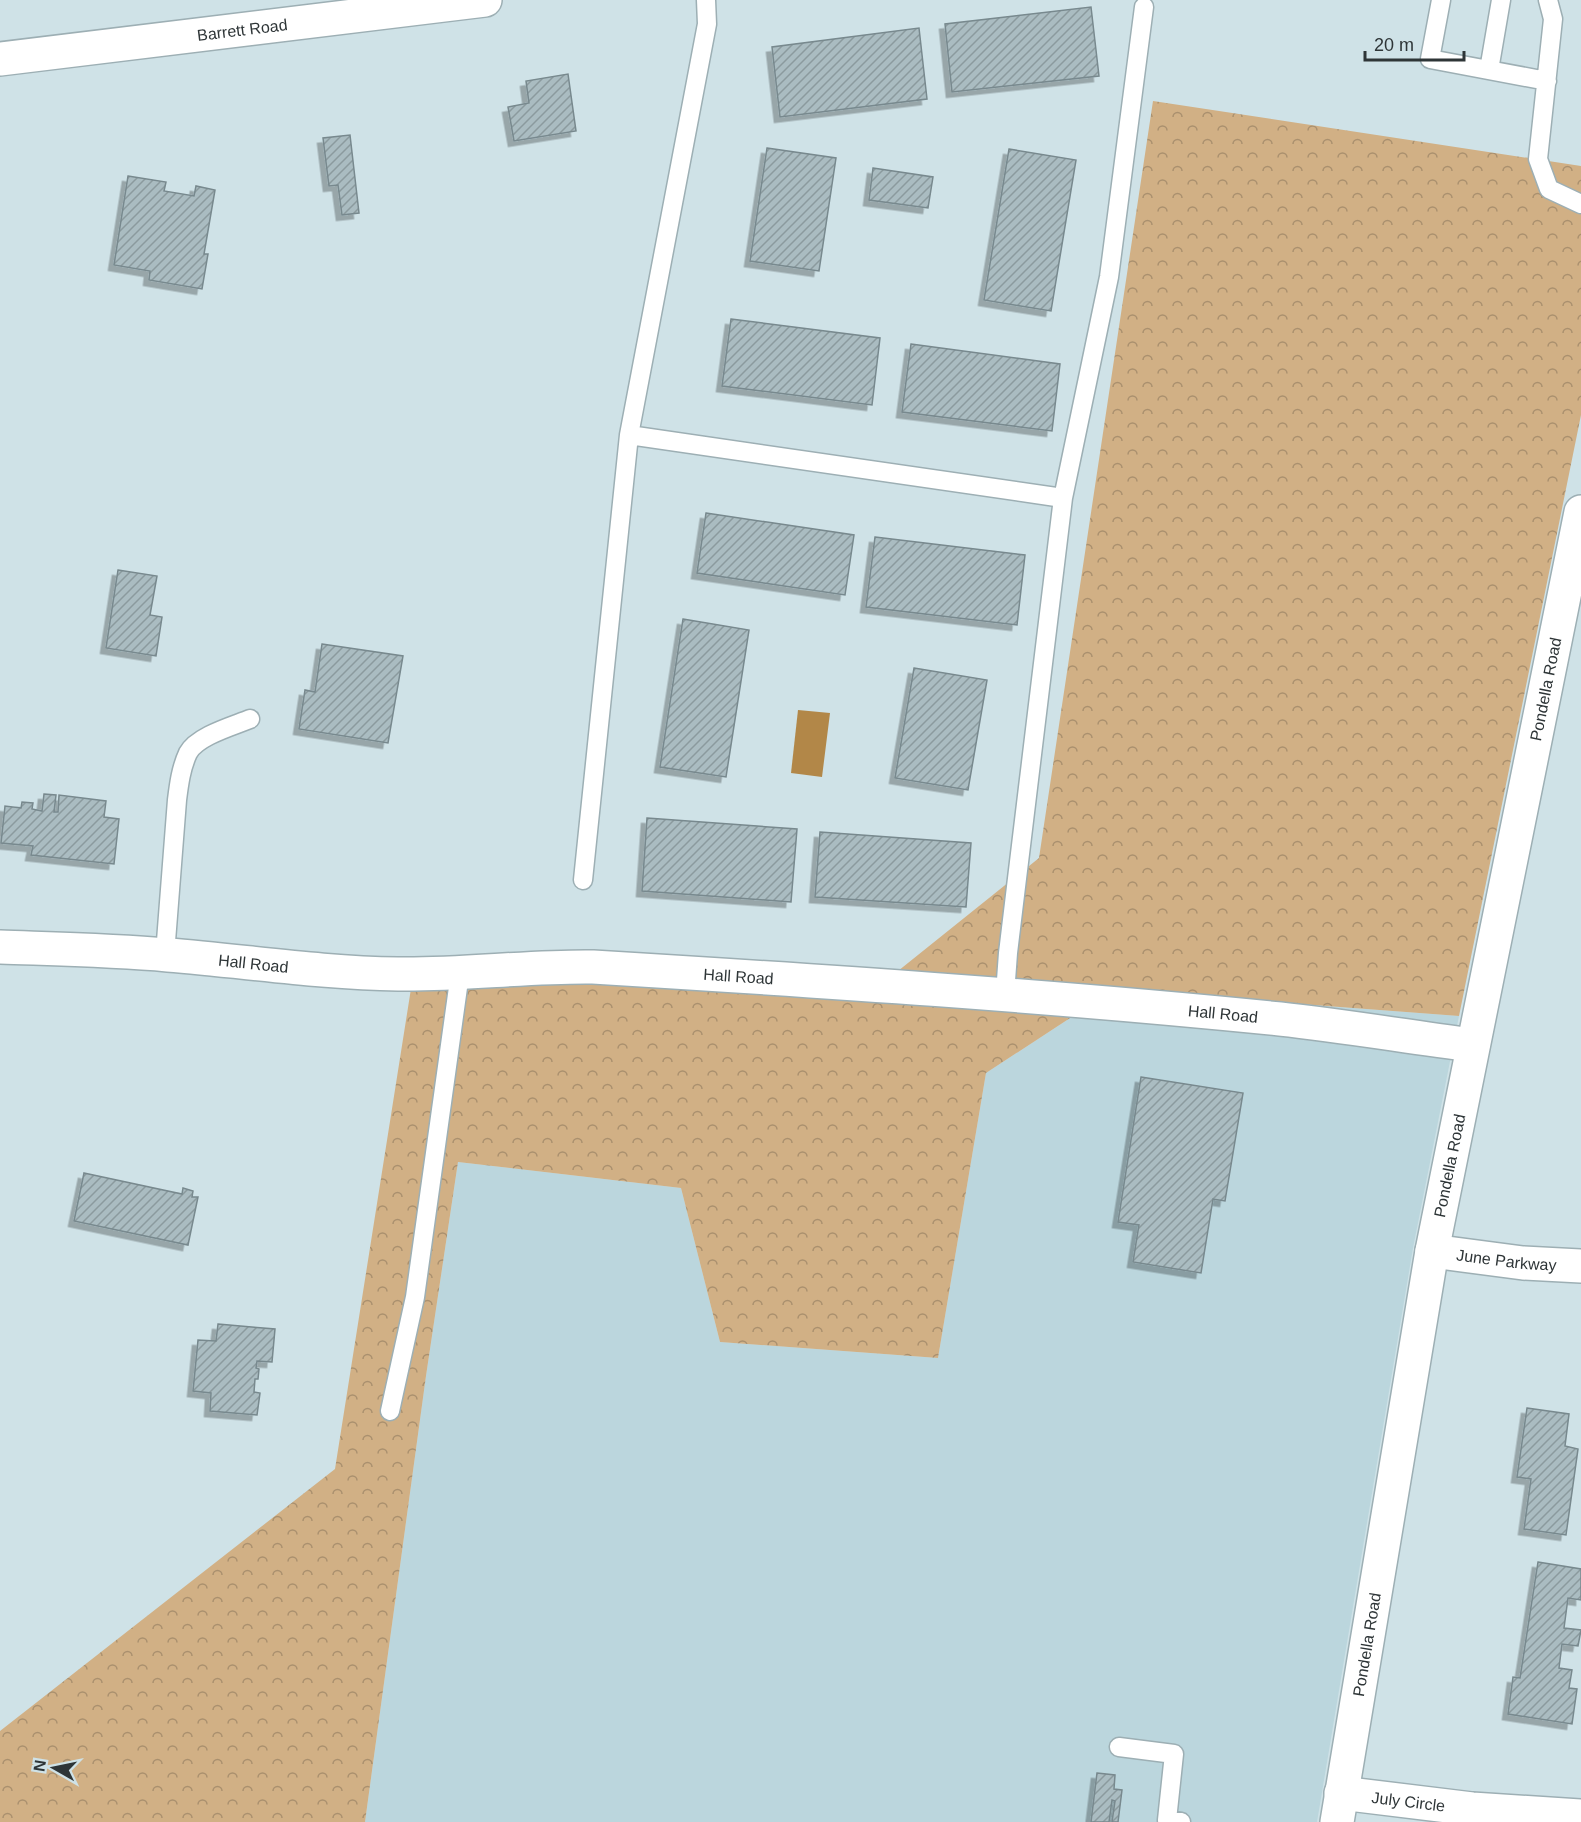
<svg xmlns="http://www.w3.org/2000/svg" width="1581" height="1822" viewBox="0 0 1581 1822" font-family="Helvetica,sans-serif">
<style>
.built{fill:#bbd6dd}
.forest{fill:url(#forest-crowns)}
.water{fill:#b28748}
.building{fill:url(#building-hatch);stroke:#78898e;stroke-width:1.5;filter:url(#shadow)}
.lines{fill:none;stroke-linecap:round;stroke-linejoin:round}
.service-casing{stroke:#9dafb4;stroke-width:21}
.minor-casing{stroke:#9dafb4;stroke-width:36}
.tertiary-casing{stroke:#9dafb4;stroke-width:36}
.secondary-casing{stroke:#9dafb4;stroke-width:36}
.service{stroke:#fff;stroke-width:18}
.minor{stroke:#fff;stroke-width:33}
.tertiary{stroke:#fff;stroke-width:33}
.secondary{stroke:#fff;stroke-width:33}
.labels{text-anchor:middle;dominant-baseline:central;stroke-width:4.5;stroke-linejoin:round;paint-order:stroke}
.street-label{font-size:16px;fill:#2e3537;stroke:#cfe2e7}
</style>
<defs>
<pattern id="forest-crowns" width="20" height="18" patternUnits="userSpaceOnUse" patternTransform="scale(1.5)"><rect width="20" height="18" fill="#d1b085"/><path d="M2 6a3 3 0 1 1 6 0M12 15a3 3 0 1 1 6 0" fill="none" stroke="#aa906e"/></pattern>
<pattern id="building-hatch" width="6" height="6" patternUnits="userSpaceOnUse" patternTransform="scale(1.5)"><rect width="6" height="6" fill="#aabcc1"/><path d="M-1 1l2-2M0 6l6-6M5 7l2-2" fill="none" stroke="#8b9a9e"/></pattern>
<filter id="shadow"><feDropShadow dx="-5.5" dy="5.5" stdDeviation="0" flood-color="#0004"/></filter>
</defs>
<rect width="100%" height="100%" fill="#cfe2e7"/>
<path class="built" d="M1113 990 1459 1016 1413 1248 1317 1822H365L426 1376 458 1162 681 1188 720 1342 938 1358 986 1073Z"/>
<path class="forest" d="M1153 101 1581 166V415L1459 1016 1113 990 986 1073 938 1358 720 1342 681 1188 458 1162 426 1376 365 1822H0V1731L335 1469 416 957 528 956 893 975 1039 858Z"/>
<path class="water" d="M798 710 830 713 822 777 791 773Z"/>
<path class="building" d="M1091 7 1099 76 952 92 945 24Z
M919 28 927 99 780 117 772 47Z
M568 74 576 131 514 141 508 107 529 103 526 81Z
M350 135 359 213 342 215 338 185 329 186 323 138Z
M767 148 836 158 819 271 750 261Z
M1009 149 1076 160 1051 311 984 300Z
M873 168 933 177 928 208 869 200Z
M128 176 166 182 164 191 194 196 196 186 215 190 204 254H208L202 289 149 280 150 271 114 265Z
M731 319 880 338 872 405 722 386Z
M911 344 1060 364 1052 431 902 412Z
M706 513 854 535 845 595 697 573Z
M875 537 1025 555 1017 625 866 607Z
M118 570 157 576 150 615 162 617 156 656 106 648Z
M683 619 749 630 726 777 660 767Z
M322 644 403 656 388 743 299 729 305 690 315 692Z
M914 668 987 680 968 790 895 778Z
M44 794 56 795 54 812H58L59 795 106 801 104 817 119 819 114 864 31 855 33 846 1 843 5 806 21 808 22 802 33 803 32 809 42 811Z
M647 818 797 829 791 902 642 891Z
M820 832 971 843 966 907 815 897Z
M1141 1077 1243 1093 1225 1201 1213 1199 1201 1273 1133 1262 1139 1225 1118 1222Z
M84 1173 182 1194 183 1188 193 1191 192 1197H198L188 1245 74 1221Z
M218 1324 275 1329 272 1362 257 1361 256 1368 259 1369 258 1379H255L254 1392 260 1393 257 1415 210 1411 211 1393 193 1391 198 1340 216 1341Z
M1527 1408 1569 1414 1565 1446 1578 1449 1566 1535 1524 1529 1531 1479 1517 1477Z
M1538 1562 1581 1569V1600L1568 1598 1564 1628 1581 1630 1578 1646 1562 1644 1559 1668 1572 1670 1569 1688 1577 1689 1572 1724 1508 1714 1513 1677 1520 1678Z
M1097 1773 1115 1775 1114 1789 1122 1790 1118 1822H1112L1115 1801 1112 1800 1109 1822H1091Z"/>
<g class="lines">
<g class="service-casing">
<path id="service" d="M1441 0 1430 59 1547 81
M1548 0 1553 19 1538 159 1549 189 1581 204
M1489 70 1501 0
M629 435 707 24 706 0
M583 880 629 435 1063 498
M165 954 177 800C179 784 181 768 188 753 197 736 233 726 250 719
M1005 994 1008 953 1063 498 1109 277 1144 7
M390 1411 415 1297 460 973
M1119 1747 1174 1754 1167 1820 1181 1822"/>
</g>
<g class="minor-casing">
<g id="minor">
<path id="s1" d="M0 947C56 949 112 950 168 955 244 961 321 973 398 974 463 975 528 966 593 967 822 981 1051 996 1280 1019 1345 1026 1409 1037 1473 1045"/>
<path id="s2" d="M1432 1251 1523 1263 1581 1266"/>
<path id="s3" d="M1341 1793 1472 1809 1581 1816"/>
</g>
</g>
<g class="tertiary-casing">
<g id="tertiary">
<path id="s4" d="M0 59 485 0"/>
</g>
</g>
<g class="secondary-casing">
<g id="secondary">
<path id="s5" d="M1337 1822 1432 1251 1581 512"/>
</g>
</g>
<use href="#service" class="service"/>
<use href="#minor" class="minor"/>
<use href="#tertiary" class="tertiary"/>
<use href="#secondary" class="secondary"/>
</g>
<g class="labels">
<g class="street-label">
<text stroke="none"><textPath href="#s4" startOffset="244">Barrett Road</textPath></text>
<text stroke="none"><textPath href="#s5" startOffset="1152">Pondella Road</textPath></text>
<text stroke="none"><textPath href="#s1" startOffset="254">Hall Road</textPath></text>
<text stroke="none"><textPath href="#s1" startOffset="740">Hall Road</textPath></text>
<text stroke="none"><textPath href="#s1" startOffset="1226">Hall Road</textPath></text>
<text stroke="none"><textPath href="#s5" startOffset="666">Pondella Road</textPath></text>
<text stroke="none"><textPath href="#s2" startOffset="75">June Parkway</textPath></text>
<text stroke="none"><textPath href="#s5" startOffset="180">Pondella Road</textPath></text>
<text stroke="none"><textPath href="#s3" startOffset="68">July Circle</textPath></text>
</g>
</g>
<g transform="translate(54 1768) rotate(279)" stroke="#cfe2e7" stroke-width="4.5" paint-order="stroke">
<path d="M0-4.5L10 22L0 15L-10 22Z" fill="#2e3537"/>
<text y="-9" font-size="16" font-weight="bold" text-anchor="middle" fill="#2e3537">N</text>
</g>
<path d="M1365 51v9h99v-9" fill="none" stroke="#2e3537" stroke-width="3"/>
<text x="1374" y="51" font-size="18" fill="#2e3537" stroke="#cfe2e7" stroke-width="4.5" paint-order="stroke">20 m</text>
</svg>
